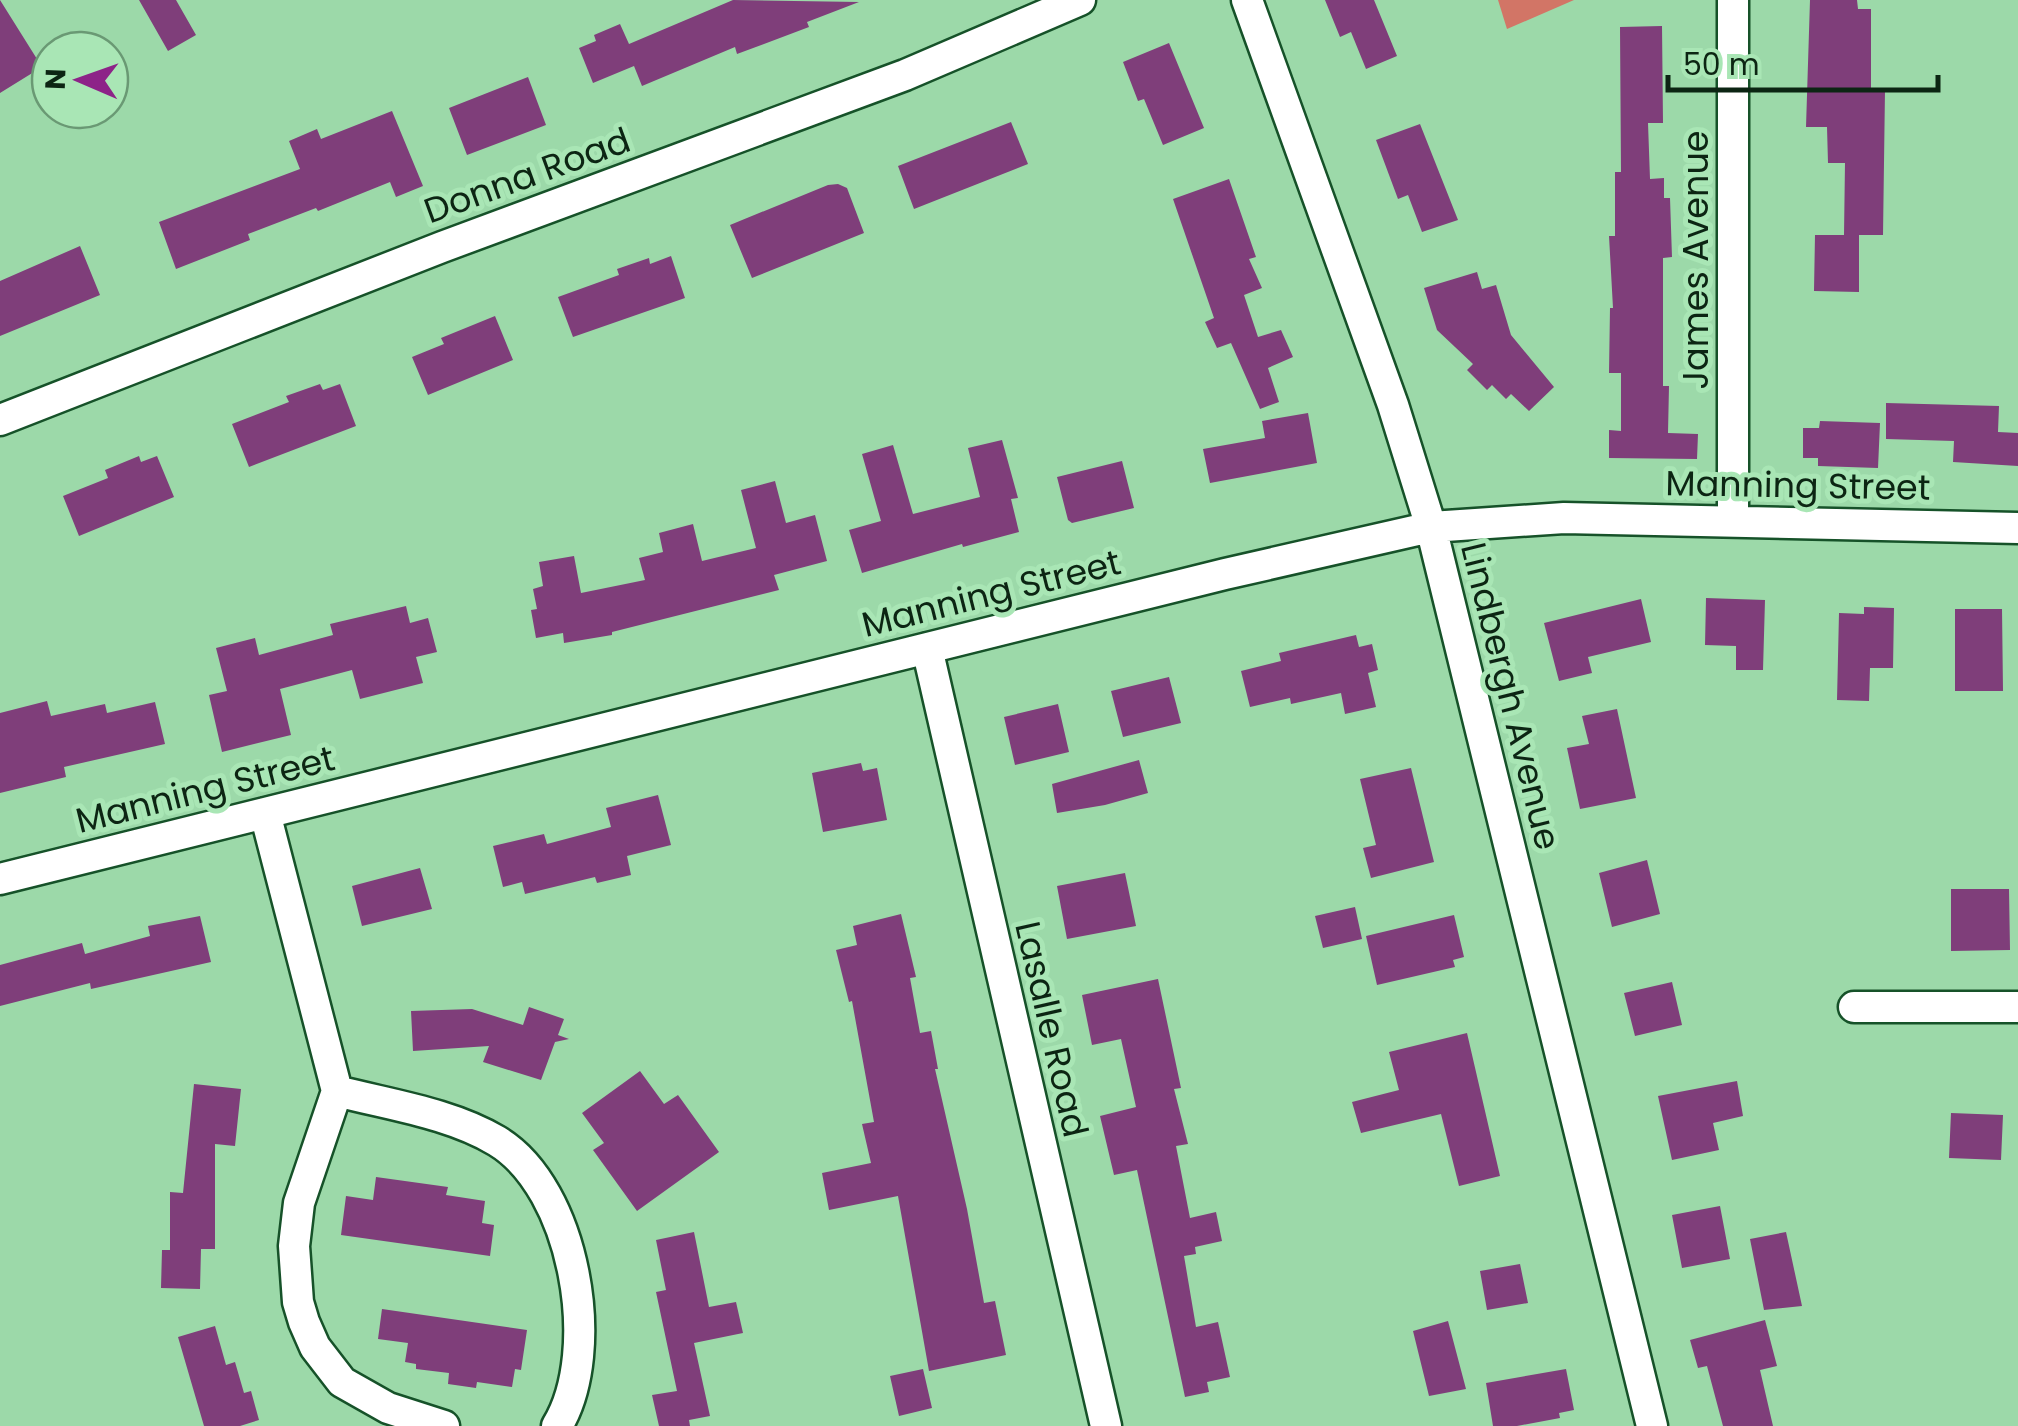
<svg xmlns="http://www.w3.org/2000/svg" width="2018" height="1426" viewBox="0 0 2018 1426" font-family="Poppins,sans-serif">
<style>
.forest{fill:#d27566}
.building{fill:#7f3e7a}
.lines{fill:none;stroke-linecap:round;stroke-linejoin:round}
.street-casing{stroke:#165229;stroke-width:35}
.street{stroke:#fff;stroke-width:30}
.labels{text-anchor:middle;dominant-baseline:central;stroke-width:10;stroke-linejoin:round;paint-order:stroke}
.street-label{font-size:35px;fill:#0c2513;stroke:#a9e6b5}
</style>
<rect width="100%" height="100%" fill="#9cd9a9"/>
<path class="forest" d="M1498 0H1574L1507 29Z"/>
<path class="building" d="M0 0 42 67 0 93Z
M139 0H176L196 35 168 51Z
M733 0 859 2 807 22 809 27 737 54 735 47 642 86 634 66 593 83 579 48 596 41 594 35 620 24 629 44Z
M1325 0H1374L1397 56 1366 69 1351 32 1340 37Z
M1810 0H1857L1858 9H1871V90H1885L1883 235H1859V292L1814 291 1815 235H1858H1844L1845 163H1828L1827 127H1806Z
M1662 26 1663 123H1648L1650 179 1664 178V198H1670L1672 257 1663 258V386H1669L1668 433 1698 434 1697 459 1609 458V430L1621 431V373H1609L1610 308H1613L1609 236H1615V172H1621L1620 27Z
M1169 43 1204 128 1163 145 1144 99 1138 101 1123 62Z
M528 77 546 125 467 155 449 108Z
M392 111 423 186 396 197 390 182 318 211 316 208 248 234 250 240 176 269 159 222 300 169 289 141 317 129 321 139Z
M1011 122 1028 164 914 209 898 166Z
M1420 124 1458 220 1422 232 1408 195 1398 199 1376 140Z
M1229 179 1256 257 1249 259 1262 288 1244 295 1258 337 1281 330 1293 357 1268 368 1279 402 1260 409 1231 343 1217 348 1205 322 1214 318 1173 199Z
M838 184 847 188 864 233 752 278 730 225 828 185Z
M80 246 100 295 0 336V281Z
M671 256 685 298 573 337 558 297 619 275 617 269 649 258 650 264Z
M1477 272 1482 289 1496 285 1511 335 1554 387 1529 411 1511 394 1506 399 1492 385 1487 390 1467 370 1473 364 1437 330 1424 288Z
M495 316 513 360 428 395 412 357 444 344 441 338Z
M320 384 323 390 340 384 356 426 249 467 232 424 289 402 286 396Z
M1886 403 1999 406 1998 432 2018 433V466L1953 462 1954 441 1886 439Z
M1308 413 1317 463 1210 483 1203 449 1265 438 1262 421Z
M1820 421 1880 423 1878 468 1818 466V458H1803V428H1819Z
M1002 440 1018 498 1011 499 1019 532 963 547 962 544 862 573 849 530 881 521 862 454 893 445 913 514 980 497 968 448Z
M139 456 141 462 157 456 174 497 79 536 63 496 108 478 105 470Z
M1122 461 1134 508 1072 523 1068 520 1057 477Z
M775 481 786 523 815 515 827 561 774 575 779 590 612 632V635L564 643 563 633 536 638 531 610 537 609 533 589 543 586 539 562 574 556 581 593 645 580 639 558 663 552 659 533 693 524 702 561 756 548 741 490Z
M1706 598 1765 600 1763 670H1736V646L1705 645Z
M1641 599 1651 642 1588 657 1592 673 1559 681 1544 623Z
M406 606 410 623 428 618 437 652 416 657 423 683 360 699 352 670 280 689 291 735 222 752 209 695 227 691 216 648 255 638 259 655 333 635 330 624Z
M1864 607 1894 608 1893 668H1870L1869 701 1837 700 1839 613 1864 614Z
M1955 609H2002L2003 691H1955Z
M1356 635 1359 647 1372 644 1378 670 1368 673 1376 707 1345 714 1341 693 1291 704 1290 698 1250 707 1241 671 1281 661 1279 653Z
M1169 677 1181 723 1123 737 1111 691Z
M47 701 51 716 105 704 107 713 155 702 165 744 64 767 66 777 0 793V713Z
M1058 704 1069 752 1015 765 1004 717Z
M1617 709 1636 798 1580 809 1567 748 1589 744 1582 716Z
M1139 760 1148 793 1105 805 1057 813 1052 784Z
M861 763 863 771 877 768 887 820 823 832 812 773Z
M1411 768 1434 862 1371 878 1363 848 1376 845 1360 779Z
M658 795 671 845 627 856 631 875 597 883 595 877 525 894 522 882 503 887 493 846 544 834 547 844 611 827 606 808Z
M1647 860 1660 914 1612 927 1599 873Z
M420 868 432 909 362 926 352 886Z
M1125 873 1136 926 1067 939 1057 886Z
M1951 889H2009L2010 950 1951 951Z
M1355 907 1362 939 1323 948 1315 916Z
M901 914 916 977 910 978 920 1033 931 1031 938 1069H935L967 1209 984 1303 995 1301 1006 1355 929 1371 898 1196 829 1210 822 1173 871 1163 862 1124 874 1122 852 1001 849 1002 836 950 857 945 853 926Z
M1454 915 1464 957 1453 960 1455 967 1377 985 1366 936Z
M200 916 211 962 91 989 90 983 0 1006V965L82 943 85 954 150 936 148 926Z
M1158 979 1181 1088 1174 1089 1188 1144 1176 1146 1190 1218 1216 1212 1222 1241 1195 1247 1196 1254 1184 1256 1196 1327 1218 1322 1230 1377 1207 1382 1209 1392 1185 1397 1137 1170 1114 1175 1100 1116 1136 1107 1121 1039 1092 1045 1082 995Z
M1672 982 1682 1025 1635 1036 1624 993Z
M529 1007 564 1019 558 1035 569 1039 555 1042 541 1080 483 1062 489 1046 413 1051 411 1011 472 1009 523 1025Z
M1467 1033 1500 1176 1459 1186 1441 1114 1361 1133 1352 1102 1399 1090 1389 1052Z
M640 1071 664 1104 678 1095 719 1152 637 1211 593 1150 604 1143 582 1113Z
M1737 1081 1743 1116 1713 1123 1719 1150 1672 1160 1658 1096Z
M194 1084 241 1089 235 1146 215 1144V1249H201L200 1289 161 1288 162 1250H170V1192L183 1193Z
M1951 1113 2003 1115 2001 1160 1949 1158Z
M376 1177 448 1187 446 1195 485 1201 482 1223 494 1225 490 1256 341 1235 346 1196 373 1200Z
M1720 1206 1730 1259 1682 1268 1672 1215Z
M694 1232 709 1307 736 1302 743 1333 694 1343 710 1416 689 1420 690 1426H659L652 1395 677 1391 656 1292 666 1290 656 1240Z
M1786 1232 1802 1306 1764 1310 1750 1239Z
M1520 1264 1528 1303 1487 1310 1480 1271Z
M382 1309 527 1330 521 1370 515 1369 512 1387 477 1382 476 1388 448 1384 449 1373 416 1369V1364L405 1362 408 1343 378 1339Z
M1765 1320 1777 1366 1760 1370 1773 1426H1723L1707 1366 1698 1368 1690 1340Z
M1448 1321 1466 1389 1429 1396 1413 1331Z
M215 1326 226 1365 235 1362 244 1393 251 1391 259 1420 240 1426H204L178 1337Z
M923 1369 932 1408 899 1416 890 1376Z
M1566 1369 1574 1410 1559 1413 1560 1418 1517 1426H1493L1486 1383Z"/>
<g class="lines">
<g class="street-casing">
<path id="street" d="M1247 0 1393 405 1431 527 1652 1426
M0 420 442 247 905 75 1080 0
M1733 520V0
M927 648 1106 1426
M265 813 337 1091 299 1203 294 1246 298 1302 304 1322 315 1347 342 1382 388 1408 444 1426
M0 879 1225 574 1431 527 1564 518 2018 528
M1854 1007H2018
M337 1091C390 1105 450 1113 497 1141 575 1188 603 1351 557 1426"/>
</g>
<use href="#street" class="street"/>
</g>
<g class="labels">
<g class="street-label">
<text transform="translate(527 175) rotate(-20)">Donna Road</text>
<text transform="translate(1695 260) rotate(-90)">James Avenue</text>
<text transform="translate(1798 485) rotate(1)">Manning Street</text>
<text transform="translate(991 593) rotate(-14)">Manning Street</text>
<text transform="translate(1511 696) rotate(76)">Lindbergh Avenue</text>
<text transform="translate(205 789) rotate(-14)">Manning Street</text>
<text transform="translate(1052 1029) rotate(77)">Lasalle Road</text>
</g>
</g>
<g transform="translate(80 80) rotate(272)"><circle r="48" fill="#a9e6b5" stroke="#6a9974" stroke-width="2.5"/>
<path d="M0-8L18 38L0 25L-18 38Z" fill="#8d2388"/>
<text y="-15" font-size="28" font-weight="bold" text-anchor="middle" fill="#0c2513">N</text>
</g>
<path d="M1668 75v15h270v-15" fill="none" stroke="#0c2513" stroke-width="5"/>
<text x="1683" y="75" font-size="30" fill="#0c2513" stroke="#a9e6b5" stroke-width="8" paint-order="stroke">50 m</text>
</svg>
